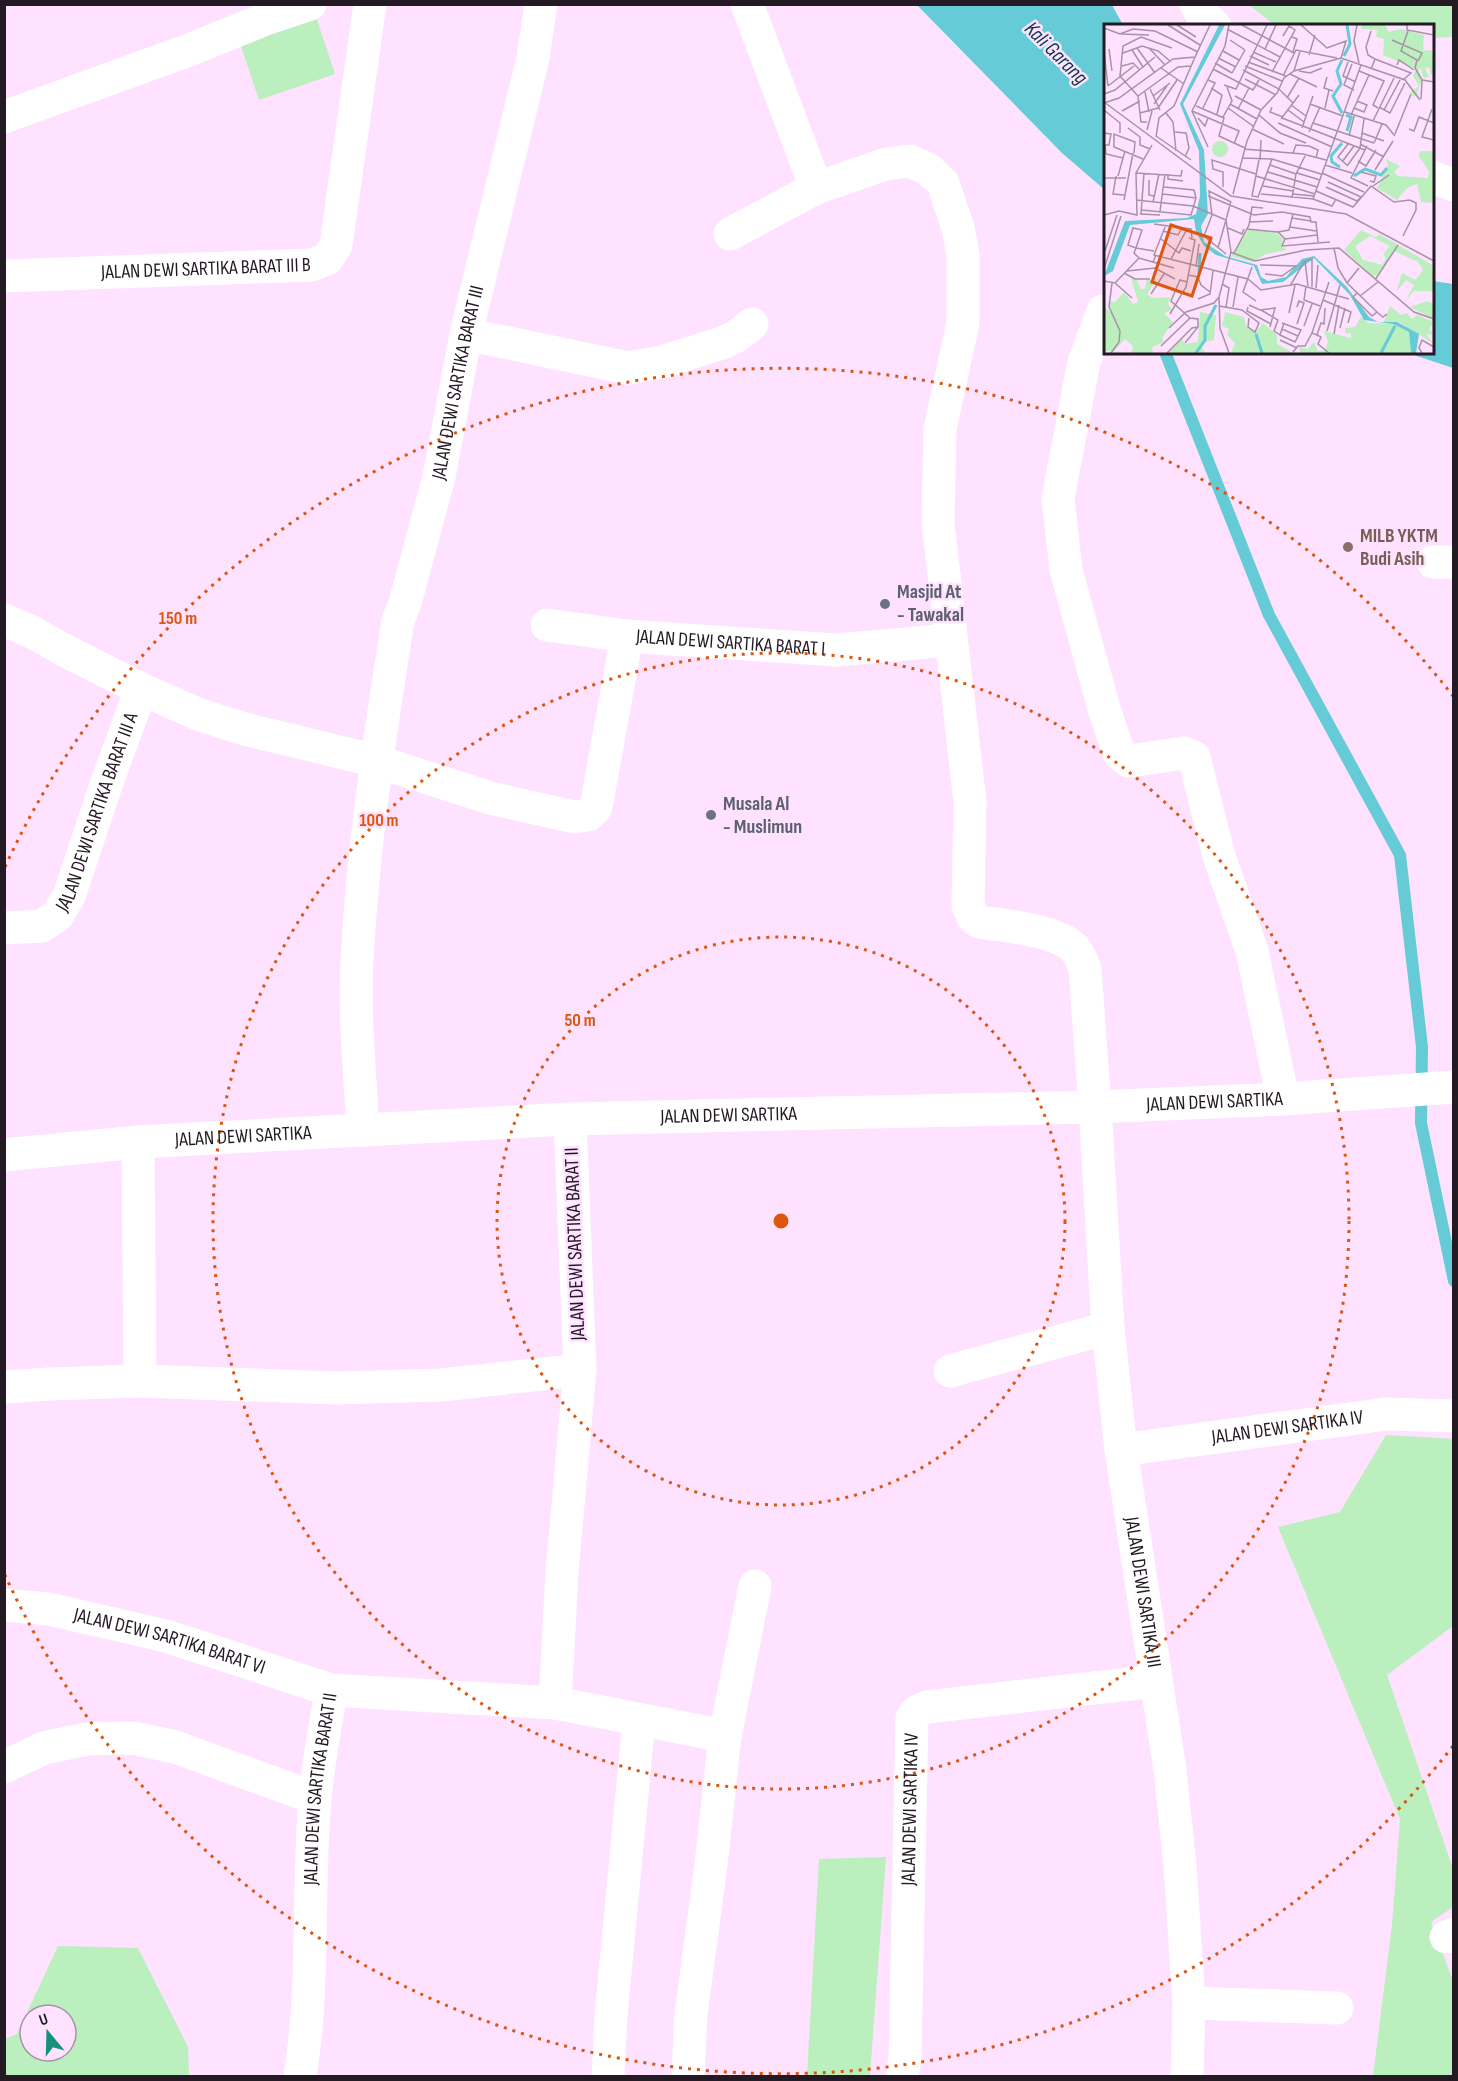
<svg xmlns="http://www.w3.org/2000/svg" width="1458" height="2081" viewBox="0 0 1458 2081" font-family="'Sofia Sans Condensed',sans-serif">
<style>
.green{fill:#bbefbd;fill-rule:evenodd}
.water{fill:#64cbd7}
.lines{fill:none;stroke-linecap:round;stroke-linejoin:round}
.stream{stroke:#64cbd7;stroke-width:12}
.minor{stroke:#fff;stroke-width:33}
.tertiary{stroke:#fff;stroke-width:33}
.ring{fill:none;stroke:#de560d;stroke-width:3;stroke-dasharray:3 6}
.education-dot{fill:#8d6e63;stroke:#fee2ff;stroke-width:2}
.worship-dot{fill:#6b7280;stroke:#fee2ff;stroke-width:2}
.labels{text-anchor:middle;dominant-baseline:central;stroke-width:5;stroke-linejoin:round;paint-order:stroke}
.street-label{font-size:20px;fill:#241a24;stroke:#fee2ff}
.education-label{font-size:20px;font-weight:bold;fill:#785e54;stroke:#fee2ff;text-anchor:start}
.worship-label{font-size:20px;font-weight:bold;fill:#5b616d;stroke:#fee2ff;text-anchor:start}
.water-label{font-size:21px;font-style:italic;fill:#06393e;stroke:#fee2ff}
.inset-river{fill:none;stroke:#64cbd7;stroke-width:3}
.inset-road{fill:none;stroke:#a792a7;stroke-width:1.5}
.view{fill:#de560d;fill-opacity:0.15;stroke:#de560d;stroke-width:3}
.inset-edge{fill:none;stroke:#241a24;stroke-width:3}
.centre{fill:#de560d;stroke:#fee2ff;stroke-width:3}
.ring-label{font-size:18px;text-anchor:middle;font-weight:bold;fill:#de560d;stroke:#fee2ff;stroke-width:5;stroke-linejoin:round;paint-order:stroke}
</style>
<rect width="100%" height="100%" fill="#fee2ff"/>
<path class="green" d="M1249 5H1453V37L1433 38 1432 26 1275 25Z
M316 17 335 74 259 100 240 43Z
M1386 1435 1453 1439V1626L1387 1675 1453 1869V1907L1431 1922 1453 1981V2076H1373L1392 1925 1400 1819 1278 1527 1340 1512Z
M886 1857 870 2076H807L819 1859Z
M58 1946 138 1948 188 2047 189 2076H5V2039L17 2034ZM30 2015H66V2051H30Z"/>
<path class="water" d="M917 5H1112L1123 25 1106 26 1105 190 1062 153Z
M1433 281 1453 284V368L1408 353 1432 352Z"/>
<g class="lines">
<path class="stream" d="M1165 352 1269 615 1400 855 1422 1047 1421 1123 1454 1281"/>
<g class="minor">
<path d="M747 4 816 188"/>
<path d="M1196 4 1201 13 1215 26"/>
<path d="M4 117 189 50 268 18 310 4"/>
<path d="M1432 177 1454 185"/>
<path id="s1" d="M730 234 816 188 886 164 910 161 928 169 943 183 958 228 963 255V323L940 429 938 522 970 802 968 906 973 917 979 922C1003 925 1056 930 1074 948 1080 954 1082 962 1085 969L1095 1107 1108 1328 1121 1450 1170 1770 1180 1866 1189 2003 1187 2076"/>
<path id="s2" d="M4 276 312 265 327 259 336 245 370 4"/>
<path d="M1103 311 1084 362 1058 498 1066 570 1105 712 1119 753 1129 761 1184 753 1194 757 1219 856 1252 951 1283 1099"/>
<path d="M466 334 628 368 662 362 722 343 737 336 752 324"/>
<path d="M1433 562H1454"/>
<path id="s3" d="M4 620 32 632 62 649 141 689 200 715 245 729 376 761 490 798 574 817 588 815 596 807 627 636 836 650 951 640"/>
<path d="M547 625 627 636"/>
<path id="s4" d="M4 928 42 926 57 916 69 896 106 785 141 689"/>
<path id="s5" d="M363 1130C360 1074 354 1017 357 961 363 847 380 733 398 621L405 603 439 477 466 334 533 58 541 4"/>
<path d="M138 1142 140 1381"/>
<path d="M950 1371 1108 1328"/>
<path d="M4 1387 49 1384 140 1381 337 1388 441 1385 580 1370"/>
<path id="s6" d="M1121 1450 1386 1414 1454 1416"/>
<path id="s7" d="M4 1605 49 1609 166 1636 331 1690 555 1703 725 1736"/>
<path d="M555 1703 562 1572 580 1370 570 1119"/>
<path d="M4 1767 44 1748 87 1739 133 1738 175 1747 315 1798"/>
<path d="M1446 1937 1454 1934"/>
<path d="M1189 2003 1337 2008"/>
<path id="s8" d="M300 2076C315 1985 307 1891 315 1798 318 1762 326 1726 331 1690"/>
<path d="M608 2076 611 2015 639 1720"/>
<path d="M688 2076 691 2014 711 1865 725 1736 755 1586"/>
<path id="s9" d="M902 2076 905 2058 912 1718 916 1712 927 1707 1156 1681"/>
</g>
<path class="tertiary" id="s10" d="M4 1155 138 1142 570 1119 1095 1107 1283 1099 1454 1087"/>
</g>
<g class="ring">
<circle cx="781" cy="1221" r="284"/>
<circle cx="781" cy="1221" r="568"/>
<path d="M1453 1746A853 853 0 0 1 5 1575M5 867A853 853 0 0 1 1453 696"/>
</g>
<circle class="education-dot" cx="1348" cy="547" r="6"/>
<g class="worship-dot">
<circle cx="885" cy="604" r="6"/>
<circle cx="711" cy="815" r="6"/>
</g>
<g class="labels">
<g class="street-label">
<text stroke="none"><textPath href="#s2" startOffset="202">JALAN DEWI SARTIKA BARAT III B</textPath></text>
<text stroke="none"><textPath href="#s5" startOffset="758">JALAN DEWI SARTIKA BARAT III</textPath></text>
<text stroke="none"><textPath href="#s3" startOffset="909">JALAN DEWI SARTIKA BARAT I</textPath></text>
<text stroke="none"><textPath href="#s4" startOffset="168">JALAN DEWI SARTIKA BARAT III A</textPath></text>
<text stroke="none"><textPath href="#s10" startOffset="1212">JALAN DEWI SARTIKA</textPath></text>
<text stroke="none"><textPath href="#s10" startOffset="726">JALAN DEWI SARTIKA</textPath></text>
<text stroke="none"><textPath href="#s10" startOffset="240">JALAN DEWI SARTIKA</textPath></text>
<text transform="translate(575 1244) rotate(-92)">JALAN DEWI SARTIKA BARAT II</text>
<text stroke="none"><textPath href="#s6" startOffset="168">JALAN DEWI SARTIKA IV</textPath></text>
<text stroke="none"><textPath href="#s1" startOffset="1736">JALAN DEWI SARTIKA III</textPath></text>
<text stroke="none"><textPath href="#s7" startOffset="170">JALAN DEWI SARTIKA BARAT VI</textPath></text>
<text stroke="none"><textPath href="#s8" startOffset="288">JALAN DEWI SARTIKA BARAT II</textPath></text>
<text stroke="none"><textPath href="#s9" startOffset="267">JALAN DEWI SARTIKA IV</textPath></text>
</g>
<g class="education-label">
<text x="1360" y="536">MILB YKTM<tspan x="1360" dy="23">Budi Asih</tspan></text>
</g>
<g class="worship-label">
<text x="897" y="592">Masjid At<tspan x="897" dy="23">- Tawakal</tspan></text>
<text x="723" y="804">Musala Al<tspan x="723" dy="23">- Muslimun</tspan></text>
</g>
<g class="water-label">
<text transform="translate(1056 53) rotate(45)">Kali Garang</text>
</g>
</g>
<g transform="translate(1104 24)">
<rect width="330" height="330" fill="#fee2ff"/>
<path d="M258 1H281L285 8 296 5 320 11 319 26 330 27V49L327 52 325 43 321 44 325 53 319 54 317 44 314 46 318 54 313 71 310 73 306 68 315 62 309 52 312 45 279 31 280 15 272 13 273 6 257 5ZM108 125a8 8 0 1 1 16 0a8 8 0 1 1-16 0ZM317 127H330V179L317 178 313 160 303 164 293 176 273 164 284 142 282 135 296 142 290 148 294 152 324 154 325 147 314 131ZM145 205 169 207 179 215 177 222 183 226 162 230 148 238 127 232ZM257 206 272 213 275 210 330 242V267H310L302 276 310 261 302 256 292 268 298 249 311 256 319 246 314 238 290 227 275 250 269 252 240 226ZM266 212 286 222 279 230 282 234 278 241 259 236 251 222ZM27 254 33 256 37 265H41L43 256 53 255 43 270 48 274 66 273 72 259 64 280 69 286 60 289 69 298 58 314 60 318 48 323 49 329H27L29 322 21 315 10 327H0V283L6 288 5 277 11 278 20 268 29 280 34 278ZM323 277 330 280V295L306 283ZM286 282 297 291 303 289 308 295 313 291 330 298 325 305 330 311 322 310 330 320 295 298H280ZM96 288 112 291 110 316 101 318 98 323 101 329H64L78 315 81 320 94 318ZM121 288 140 293 142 303 153 307 159 299 173 311V320L189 329H127L131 319 123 311 125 305 118 302ZM257 293 264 299 289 300 305 308 307 329H196L195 323 204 325 210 318 214 327 221 326 224 317 220 307 247 314V310L241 309V304L251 303Z" fill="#bbefbd" fill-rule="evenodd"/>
<path d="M115 1H121L79 80 100 126 104 190 97 202 100 218 121 232 153 241 157 253 164 257 182 253 198 235 210 232 242 262 265 293 274 298H293L315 310 312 329H307L305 308 289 300 260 296 246 271 210 234 179 258 158 260 150 242 112 231 100 222 92 208 90 195 26 201 9 247 0 252 21 197 83 194 92 190 96 172 95 127 76 80Z" fill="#64cbd7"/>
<path class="inset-river" d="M240 32 246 20 243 1M238 89 229 72 237 60 233 47 238 36M242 91 247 93 243 107M236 143 228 138 227 132 238 119M250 152 261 145 277 151 283 144M95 250 96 229M152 310 158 329M92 329 101 316V302L112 281M277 329 291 302"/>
<path class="inset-road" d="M64 1 96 21M73 1 92 13M138 1 190 29M197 1 223 24 242 17 237 34M253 1 250 17 255 39M303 1V6L330 11M0 4 16 10 29 5 51 7 94 28M123 5 176 33M267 7 262 23 264 31 271 35 267 45M304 7 297 27 313 36 311 44 318 56M18 10 45 11M188 13 193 15 189 28M126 16 141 26M288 16 318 29 314 37M33 24 51 49M45 24 61 41M5 25 8 47M161 25 172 1M28 26 39 43M119 27 135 36M0 28 4 62M149 28 172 38M19 29 38 22 54 27 66 37M205 31 211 11M146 32 165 41M114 34 132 43M271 35 307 49 300 55M144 38 182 52M244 38 239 52 252 58M111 39 128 49M248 40 240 61 250 66M293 41 295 36 310 46M18 42 29 39 35 45M141 42 178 57M57 44 80 60M109 45 149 66 155 56M139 46 175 65 189 79M190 47 196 27M195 47 206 49 218 44M255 47 280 57 269 81 274 84M168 48 191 6 185 2 179 12M128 49 141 26M186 50 213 63M179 52 192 26 233 34M223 53 220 64 229 67M141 55 172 71M120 61 132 65 163 1M4 62 30 42M107 64 118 71 113 90M46 65 56 86M41 68 45 88M0 70 11 66 51 33M34 72 74 43 87 42M49 72 66 59M131 72 157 86M183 74 195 54M317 75 318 56 330 58M0 78 127 172 242 190 330 237M0 79 15 74 69 35 91 33 106 1M50 80 63 62M126 80 153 95M206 80 239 92M187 81 202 92M92 82 120 94 115 112 141 124M168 83 166 88 179 93M275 83 286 89 301 59M99 84 111 59 104 56M124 84 149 102M221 84 225 66M250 84 260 88 263 81 253 77M134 85 145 64M328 85 318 113 330 116M0 86 16 99V109M184 86 200 98M280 86 296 56M18 87 36 77M88 87 135 107 130 120M241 88 282 101 291 112M36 89 54 84 73 56M62 89 69 98 72 127M155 91 176 109 202 119M247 91 265 51M119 93 128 77 123 63M94 94 101 102 104 94M178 94 261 126M177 95 195 71M269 97 290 54M43 98H37L34 72 16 52 19 22 37 13 68 24M174 99 228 123M209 99 270 119M24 104 36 113V121L46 125M198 104 209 72M148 105 180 120M305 105 310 107 315 93 330 99M43 106 48 87M70 108 82 109 85 124 81 133M205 108 216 83M0 109 7 110 5 121H0M258 109 280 117M291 110 307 70M52 112 87 136M245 112 250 92M52 113 55 94 70 82 91 33M270 119 278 100M256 120 280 133M1 121 2 130 19 134M263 122 247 154 264 162M104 123 88 87 121 22 125 1M140 125 199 130 222 136M30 129 31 118 10 110V123L39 135M189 129 192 121 205 122 214 126 212 134M138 134 168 135 217 150M155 136 148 172 154 173 168 135M156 136 157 116M254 137 262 142 272 126M238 138 250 122M166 141 192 150M221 141 248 149M243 142 256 124 260 95M244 142 234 133 244 120M271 146 289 117M164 148 213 163M257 148 272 152 270 158 266 157M32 149 77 152 78 146M193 149 216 156M218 149 260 168M64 150V155L79 157M12 152 9 170 20 171M14 152 21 127M152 152 211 170M0 154H22M45 156V171L50 172M224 158 257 173M159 162 189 167M269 162 285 151M60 163 90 166 92 174M119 163V148L109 145 108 136 152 150M222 163 253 177 256 174M212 167 249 183 267 162 290 178 306 176 312 179V186L299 212M59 170 92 174M129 170 143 117 157 86 173 69 180 54 190 47 237 34 301 56 316 76M157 170 209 175 257 41M189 170 210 172M104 172 150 191 178 188 206 193 207 198H212L214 218M188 174 192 150 202 130M209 175 228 182 232 175M20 176 29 129M32 176 89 182 122 196M49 178 55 150M38 186 87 191 92 174M56 187 61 150M36 190 56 191M37 190 40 149M0 191 15 187 33 191 32 149 48 121M188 194 207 197M145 198 169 197M50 200 87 205 88 214M61 203 50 231 144 255 157 266 193 260 245 275M186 203 212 207M124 204 138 210 140 205M143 205 174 208 181 215 178 222 226 218M59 207 74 211 78 204M174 208 185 206 189 190M57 215 75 229 78 224 87 227M181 215 213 211M114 224 122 196M230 224 234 244 243 259M1 227 13 191M126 228 151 237 202 226 235 224 310 288 330 295M130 229 145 201 148 183 159 184M122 230 100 212 108 191 105 167 127 178M35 234 30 229 32 224 38 206 29 204 24 221 32 224 50 227M67 235 83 205M201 237 204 262M49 238 70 244M156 241 192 242 178 252 161 250M92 243 95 220M148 243 139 268 152 277M255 244 243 259 274 289 279 293 283 290M0 245 17 192M23 247 51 244 71 255M20 249 31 255H46M84 251 94 253 97 261 106 268M271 256 294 221M0 257 11 259 35 234 49 238 52 231M11 259 28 274M118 260 125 264 122 283M186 262 200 238 208 235V263M202 262 200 276 216 282M212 264 214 241M253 269 249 273 268 292 273 288M47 270 60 250M256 272 274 258M94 275 106 270 109 247M219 276 247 288 244 299M145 281 156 286 171 284 166 303M115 282 138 286 155 299 151 308 144 303 145 294M129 283 134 253M144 283 143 287 167 300M193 283 195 277 200 279 193 300M157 286 174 296 170 307 176 311M185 289 191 261M66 290 82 263 91 216 85 214M178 299 197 306 194 312M200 302 208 280M65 304 82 288 110 279 115 273M236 304 241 284M178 305 194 312 191 318 176 311 180 299M223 307 236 261M208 309 213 311 217 299 220 300 221 284M230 310 235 281M213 311 217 313 214 320 225 329M176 316 193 324M81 319 94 303V295L86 294M57 322 86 294 67 277 76 256 83 258M189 328 194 322H201L208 309 225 258M7 329 15 318 16 307 5 283 8 259M63 329 88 304 94 303M125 329 116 304 115 273 127 228 122 196 127 177M318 329 315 324 318 316 330 323"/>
<path class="view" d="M67 201 107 214 88 272 48 258Z"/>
<rect width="330" height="330" class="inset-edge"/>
</g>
<circle cx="781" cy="1221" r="9" class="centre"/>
<g class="ring-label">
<text x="178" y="624">150 m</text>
<text x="379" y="826">100 m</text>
<text x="580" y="1026">50 m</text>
</g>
<rect width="1458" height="2081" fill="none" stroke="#241a24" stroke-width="12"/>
<g transform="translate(48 2033) rotate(341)"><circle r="28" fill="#fee2ff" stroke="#a792a7" stroke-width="1.5"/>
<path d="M0-4.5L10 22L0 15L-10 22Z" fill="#179279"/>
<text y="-9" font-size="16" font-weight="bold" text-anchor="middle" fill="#241a24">U</text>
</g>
</svg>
